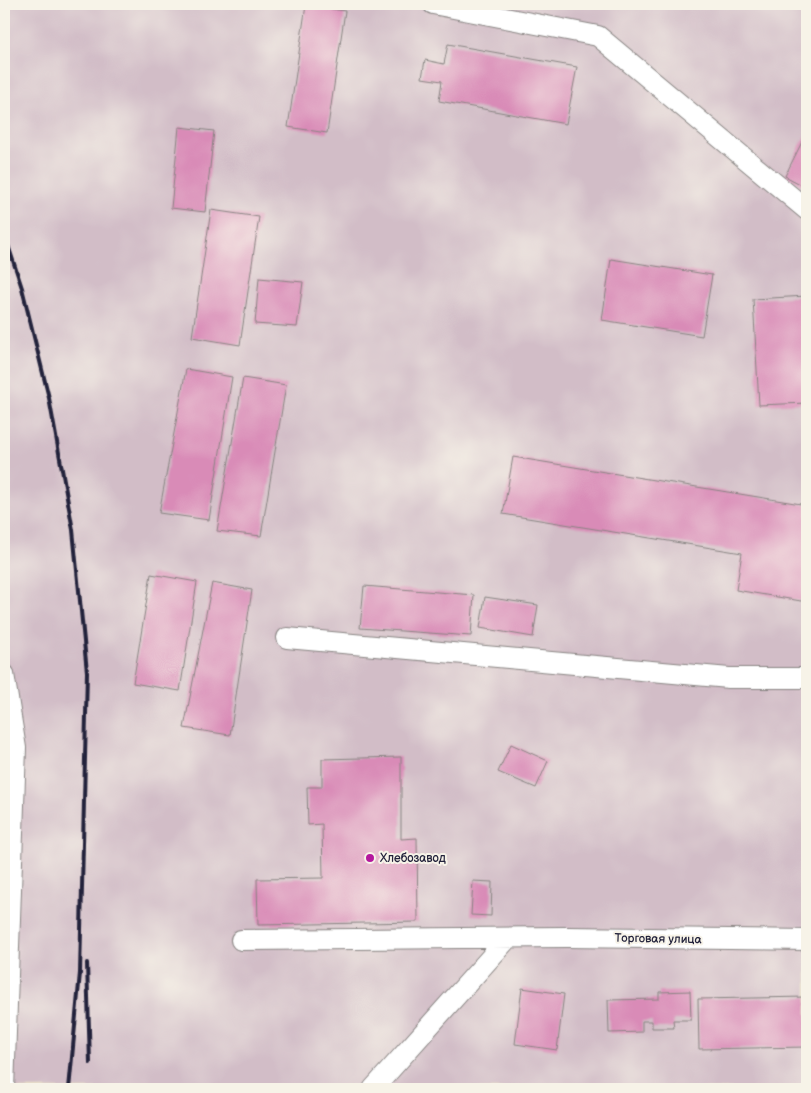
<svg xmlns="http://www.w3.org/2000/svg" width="811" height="1093" viewBox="0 0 811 1093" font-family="'Balsamiq Sans',sans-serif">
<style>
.industrial{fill:#d2bdc7}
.building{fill:#d98bb7}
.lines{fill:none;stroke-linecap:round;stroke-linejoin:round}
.minor-casing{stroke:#888482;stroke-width:22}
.minor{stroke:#fff;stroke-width:20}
.rail{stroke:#22223b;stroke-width:4}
.poi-dot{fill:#b5179e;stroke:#f7f3e8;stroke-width:2}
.labels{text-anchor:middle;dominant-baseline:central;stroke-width:4;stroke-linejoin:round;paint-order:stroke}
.poi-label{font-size:12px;fill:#22223b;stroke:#f7f3e8;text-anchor:start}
.street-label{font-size:12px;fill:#22223b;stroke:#f7f3e8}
</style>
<rect width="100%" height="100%" fill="#f7f3e8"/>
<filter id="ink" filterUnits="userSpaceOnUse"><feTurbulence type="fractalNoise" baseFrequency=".02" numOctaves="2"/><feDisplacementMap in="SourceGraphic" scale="10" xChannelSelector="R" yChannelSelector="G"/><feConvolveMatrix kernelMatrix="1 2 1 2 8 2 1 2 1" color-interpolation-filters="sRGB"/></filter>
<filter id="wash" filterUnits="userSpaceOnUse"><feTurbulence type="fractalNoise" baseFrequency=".0096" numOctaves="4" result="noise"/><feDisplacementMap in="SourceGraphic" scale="20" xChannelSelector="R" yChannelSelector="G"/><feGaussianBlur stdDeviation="1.12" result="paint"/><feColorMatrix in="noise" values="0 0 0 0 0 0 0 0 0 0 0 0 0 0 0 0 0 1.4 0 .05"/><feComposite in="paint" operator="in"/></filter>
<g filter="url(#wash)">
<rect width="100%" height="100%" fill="#ede5c9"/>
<path class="industrial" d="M4 4H807V1089H4Z"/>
<g id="blocks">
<path class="building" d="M306 5 345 11 327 133 288 127Z
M448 44 577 67 566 124 439 101 442 81 422 78 425 60 444 64Z
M179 127 214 131 205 212 171 208Z
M807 132V173L802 185 785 176Z
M211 210 259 217 240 345 192 337Z
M611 259 712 275 702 336 602 320Z
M259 278 303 282 297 327 255 324Z
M807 296V403L759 405 753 299Z
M186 369 232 377 209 520 159 513Z
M243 378 286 385 261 536 217 531Z
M513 457 807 505V602L736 590 742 553 503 514Z
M151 574 197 582 180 691 133 683Z
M212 583 252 590 230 735 184 728Z
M364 586 474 595 471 636 360 628Z
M485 597 538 605 533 637 480 628Z
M803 701H807V770H805Z
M511 744 548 761 536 788 498 772Z
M401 757V839L417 838 418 922 258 925 257 879 323 878 322 824 308 825 307 787H322V759Z
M473 881 492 882 491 916 471 915Z
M522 988 564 994 557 1050 515 1044Z
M690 991 691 1020H673L674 1028H652V1021H642V1032L609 1033 608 1000 659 999V992Z
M807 997V1047L699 1049 698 999Z"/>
</g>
</g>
<g filter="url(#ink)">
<use href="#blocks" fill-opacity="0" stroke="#888482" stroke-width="1"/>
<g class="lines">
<g class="minor-casing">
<path id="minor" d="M433 4 598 36 807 210
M287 638 729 678H807
M4 674 16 748 4 1089
M241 940 567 937 807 940
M373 1089 508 938"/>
</g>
<use href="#minor" class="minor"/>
<path class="rail" d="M4 233 22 288 49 398 73 530 87 672 80 973 69 1089
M87 963 90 1063"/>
</g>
</g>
<circle class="poi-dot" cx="370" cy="858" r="5"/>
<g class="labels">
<g class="poi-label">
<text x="380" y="858">Хлебозавод</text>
</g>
<g class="street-label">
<text transform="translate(658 939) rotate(1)">Торговая улица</text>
</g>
</g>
<rect width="811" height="1093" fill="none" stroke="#f7f3e8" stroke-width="20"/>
</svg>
